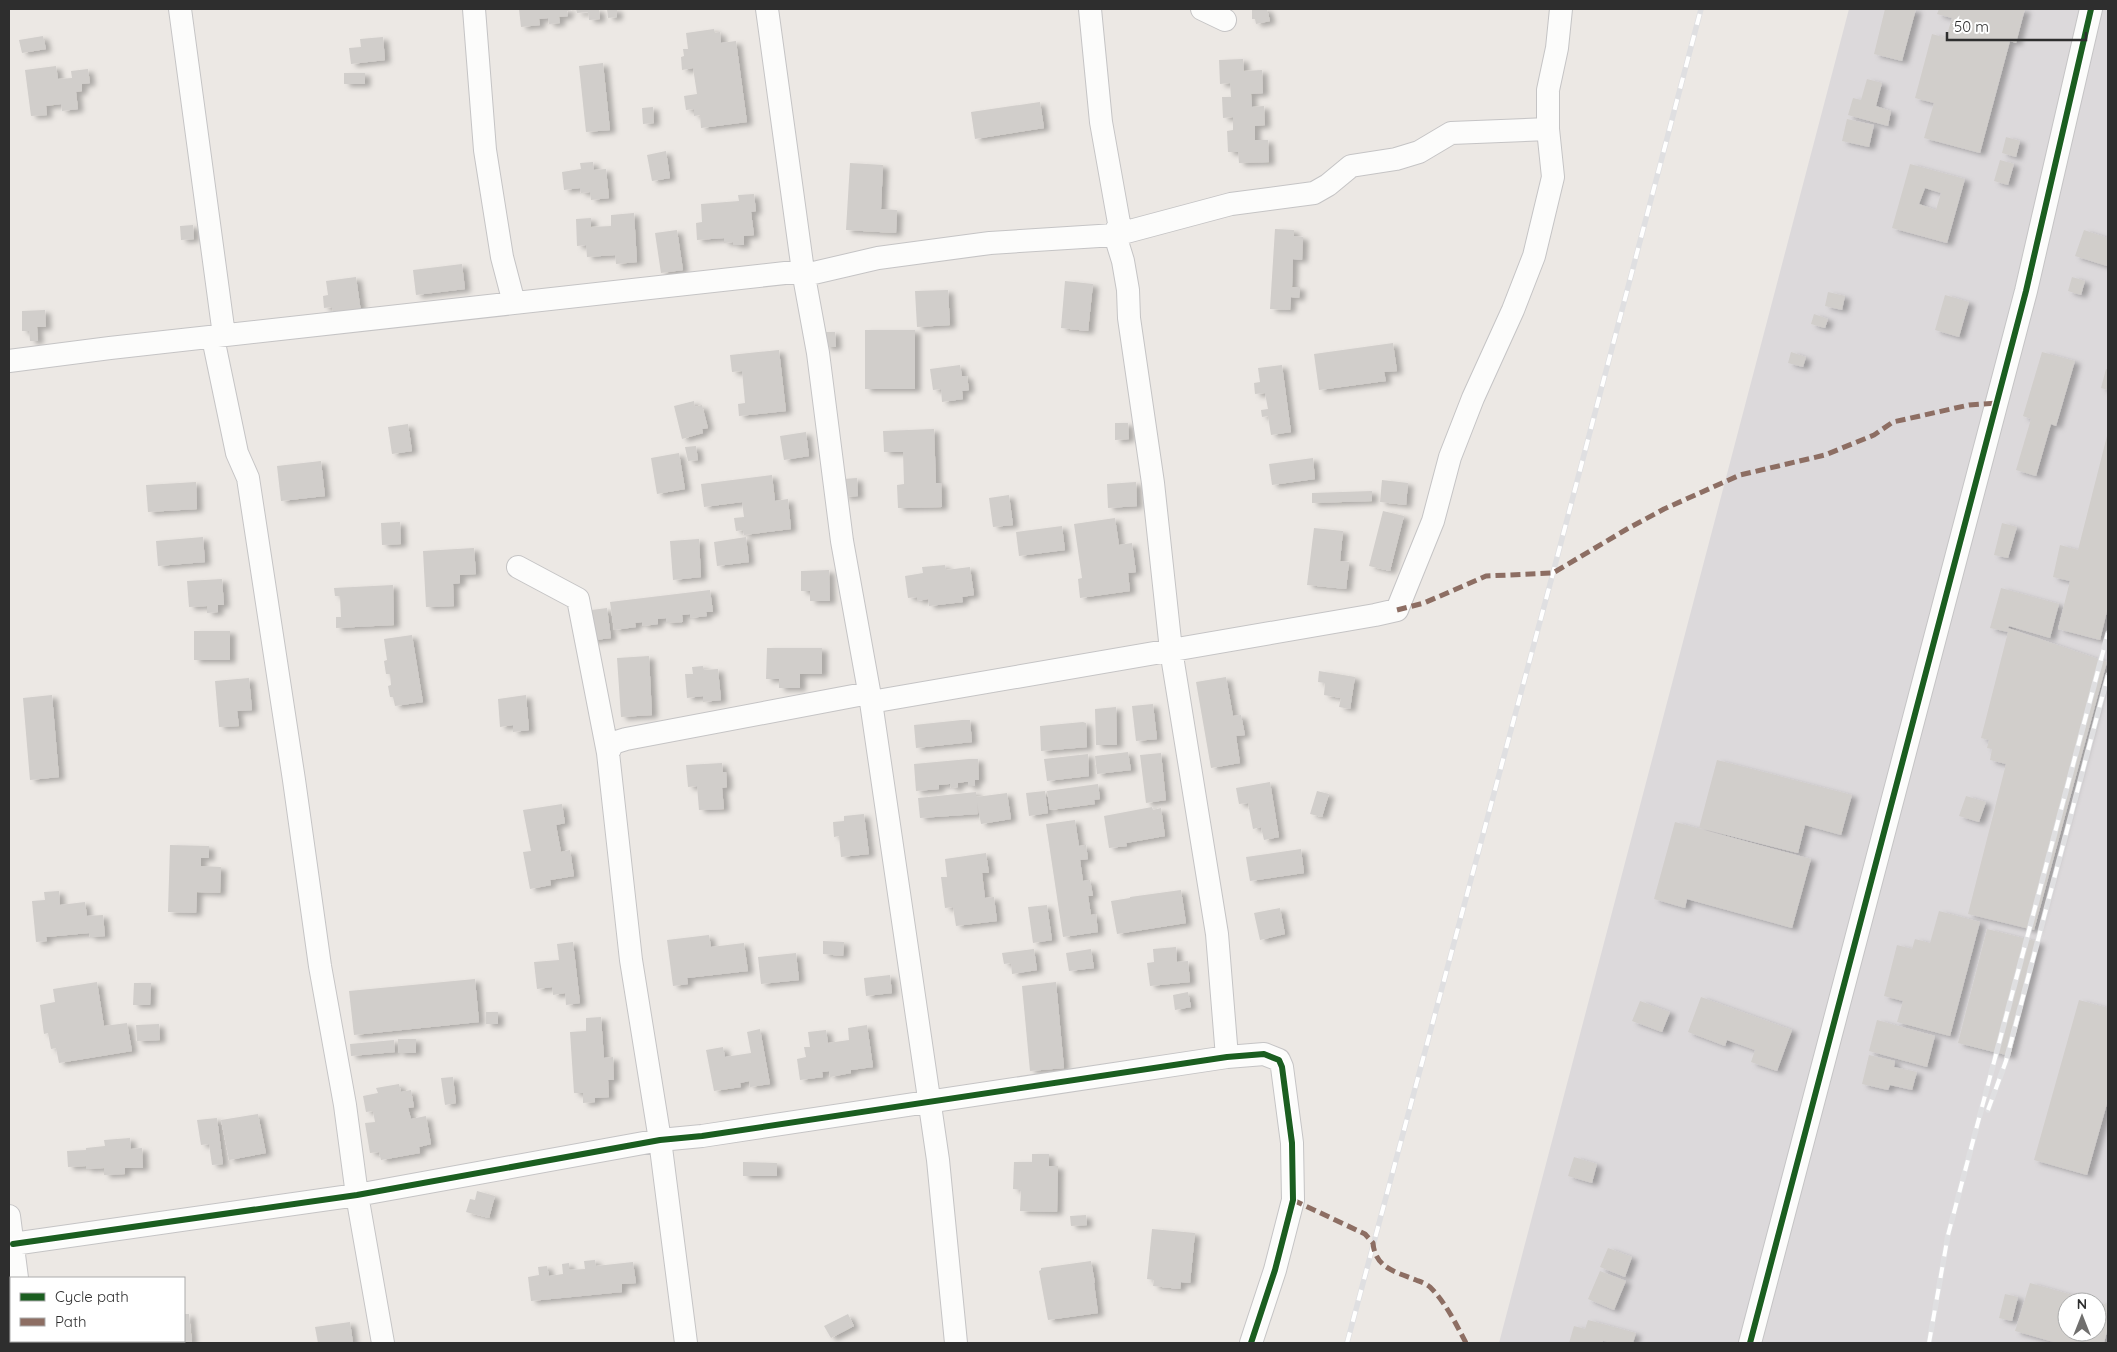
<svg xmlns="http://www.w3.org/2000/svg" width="2117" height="1352" viewBox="0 0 2117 1352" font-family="Quicksand,sans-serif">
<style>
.industrial{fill:#dcd9db;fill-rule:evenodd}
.building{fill:#d1cecb;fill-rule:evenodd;filter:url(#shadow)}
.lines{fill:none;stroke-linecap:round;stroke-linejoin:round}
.minor-casing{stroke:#c5c4c5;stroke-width:24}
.minor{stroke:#fcfcfb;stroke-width:22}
.rail-casing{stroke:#dfdfe1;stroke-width:5.5}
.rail{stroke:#fff;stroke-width:4;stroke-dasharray:11;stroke-linecap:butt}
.quiet{stroke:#8d6e63;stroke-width:5;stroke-dasharray:10 5;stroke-linecap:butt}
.cycleway-casing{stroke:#fff;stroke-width:9}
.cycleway{stroke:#1b5e20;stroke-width:6}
</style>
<defs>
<filter id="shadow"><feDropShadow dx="5.5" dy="3" stdDeviation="2.5" flood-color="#0004"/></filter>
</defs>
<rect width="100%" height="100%" fill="#ece8e4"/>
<path class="industrial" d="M1849 9H2108V1343H1499ZM2067 1302H2097V1332H2067Z"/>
<path class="building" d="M519 9H572V10L567 11 568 16 559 17 560 23 549 24 548 18 539 19 540 25 521 27Z
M576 9H599L600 19 589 20 588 12 577 13Z
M607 9H617V17L608 18Z
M1252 9H1267L1270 21 1256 24 1255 19H1252Z
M1885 9H1916L1902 61 1874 54Z
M1939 9H2025L2016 43 2010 41 1980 153 1924 138 1934 103 1915 98 1932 34 1946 38 1952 18 1937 14Z
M714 29 715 33 720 32 721 43 736 41 747 122 701 128 700 115 694 116V109L686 110 684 96 697 94 693 68 682 70 681 57 684 56 683 49H688L686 33Z
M43 36 46 49 22 53 19 40Z
M383 37 385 60 351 64 349 48 361 47 360 39Z
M1243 59 1244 71 1262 70 1263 93 1251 94 1252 107 1264 106 1265 125 1255 126V140H1268L1269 162 1239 163 1238 152H1228L1227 131 1233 130V117L1223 118 1222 97H1231L1230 83 1220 84 1219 60Z
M603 63 610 130 586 132 579 66Z
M56 66 58 79 72 78 71 71 88 69 90 83 82 84V91L76 92 78 109 62 111 61 104 46 106 47 115 31 116 25 70Z
M344 73H365V84H344Z
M1867 79 1882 83 1876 106 1891 111 1888 126 1848 115 1853 98 1861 100Z
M1040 102 1044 128 975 139 971 112Z
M653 107 654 123 643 124 642 108Z
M1847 119 1874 125 1869 147 1842 141Z
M2006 137 2020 141 2016 157 2002 153Z
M666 151 670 178 652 181 647 155Z
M2000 160 2014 164 2008 185 1994 181Z
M593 162 594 170 606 169 609 198 591 200 590 192 581 193 580 188 564 190 562 172 581 169 580 163Z
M850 163 883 165 881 209 897 210 896 233 846 230Z
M1910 164 1965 179 1947 243 1892 228ZM1925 188 1941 193 1936 210 1919 204Z
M754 194 756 211 751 212 754 235 744 236V245H733V242L724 243V238L697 240 696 223 702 222 701 204 739 201 738 195Z
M634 213 637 262 616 264 615 255 587 257 586 245 577 246 576 219 591 218V227L611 226V215Z
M193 225 194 239 181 240 180 226Z
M1275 229 1294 230V236L1303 237 1302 260 1293 259 1292 287H1300L1299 298 1291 297 1290 310 1270 309Z
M677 230 683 270 661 273 655 233Z
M2084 230 2108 238 2107 266 2075 256Z
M462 264 465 289 416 295 413 270Z
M356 277 361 312 333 316 332 307 324 308 323 296 328 295 326 281Z
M2072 277 2085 281 2081 295 2068 291Z
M1065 281 1093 284 1088 331 1061 328Z
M948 290 950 325 917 327 915 291Z
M1828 292 1845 296 1842 310 1825 306Z
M1945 295 1969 302 1959 337 1935 330Z
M45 310 46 327H37L38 341H30L29 331H22V311Z
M1814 314 1828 319 1825 328 1811 324Z
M865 330H915V389H865Z
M824 332H835L836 347H825Z
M1393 343 1397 371 1384 372 1386 381 1319 390 1314 354Z
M779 350 786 411 739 416 738 404 745 403 742 371 732 372 730 355Z
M1791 352 1806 357 1803 367 1788 363Z
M2042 352 2075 361 2056 426 2051 424 2036 476 2016 470 2031 419 2023 416Z
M960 365 962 376H967L969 390 962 391 963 399 942 402 941 389 933 390 930 369Z
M1282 365 1291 432 1271 435 1268 416 1262 417 1261 410 1268 409 1265 393 1255 394 1254 383 1260 382 1258 368Z
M2106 369 2108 370V390L2101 388Z
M694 401 695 407 702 405 708 428 702 429 703 433 682 439 674 406Z
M1115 423H1128L1129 439 1115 440Z
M408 424 412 451 392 454 388 427Z
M934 429 936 483H941L942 507 898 508 897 485 904 484 903 452H884L883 431Z
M806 432 809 456 784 460 780 436Z
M2108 432V607L2100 640 2058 629 2070 581 2053 577 2060 545 2078 550Z
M696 446 698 460 688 461 685 447Z
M679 453 685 489 657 494 651 458Z
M1313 458 1315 479 1272 485 1269 464Z
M321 461 325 496 281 501 277 466Z
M772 475 775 501 788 499 791 529 744 535 743 530 736 531 734 518 744 517 742 502 704 507 701 484Z
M857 478 858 496 844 497 843 479Z
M1382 480 1408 483 1406 505 1380 502Z
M196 482 197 509 148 512 146 485Z
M1136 482 1137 506 1108 508 1107 484Z
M1372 491V501L1312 503V493Z
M1009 495 1013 525 993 527 989 498Z
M1383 511 1404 516 1390 571 1369 566Z
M1115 518 1119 545 1132 543 1136 572 1128 573 1130 591 1080 598 1078 579 1082 578 1074 524Z
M400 522 401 544 382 545 381 523Z
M2002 523 2017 527 2008 558 1994 555Z
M1062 526 1065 550 1019 556 1016 532Z
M1314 528 1343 531 1340 561 1349 562 1346 589 1307 585Z
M203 537 205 562 158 566 156 541Z
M746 537 749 562 717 566 714 542Z
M699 539 701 577 673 580 670 541Z
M474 548 476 574 460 575V583L453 584 454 606 426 607 423 551Z
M945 565 946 570 970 567 974 595 962 597 963 602 929 606 928 599 917 601V597L908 598 905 576 923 573 922 567Z
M829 570 830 601H810V591H801V571Z
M222 579 224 605H218V612L207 613V606L189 607 187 581Z
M393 585 394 625 336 628V617H341L340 596H335L334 588Z
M2001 588 2059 604 2050 638 2009 626 2008 628 2107 662 2034 930 1968 914 2006 764 1990 760 1992 749 1987 748 1989 740 1981 738 2008 632 1990 628Z
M710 590 713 612H706L707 616 690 618V614L682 615 683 622 666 623V618L658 619V624L643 626 642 622 635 623 636 627 614 630 610 602Z
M607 608 611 638 587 641 584 611Z
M194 631H230V660H194Z
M412 635 423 702 395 706 393 697H390L388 686 391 685 390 674H386L384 661 387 660 384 639Z
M767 648H822V674H800V688H779V679H766Z
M649 656 652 715 621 717 617 658Z
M703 666 704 670 718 669 721 700 703 702V696L687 698 685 674H693L692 667Z
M1319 671 1355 677 1350 709 1339 707 1341 698 1324 695 1325 683 1318 682Z
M1226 677 1233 716 1241 715 1245 735 1236 736 1240 763 1211 768 1196 682Z
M249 678 252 710 237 711 239 726 219 727 215 681Z
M52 695 59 777 30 780 23 698Z
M526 695 529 730 513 732V725L500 727 498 699Z
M1153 704 1157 739 1136 741 1132 706Z
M1116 707 1117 745H1096L1095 709Z
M962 720H970L972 742 916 748 914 725Z
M1083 722 1086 723 1087 747 1041 751 1040 726Z
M1128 752 1131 770 1097 774 1095 756Z
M1161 753 1166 800 1146 803 1140 755Z
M1088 754 1089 776 1047 781 1044 759Z
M969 759H978L979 780H975V786H968V782H964L958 783V787L951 788 950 784H949L939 785V789L916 791 914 764Z
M1717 760 1852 795 1841 835 1805 825 1798 853 1699 828Z
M722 763 723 772H726L727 787 722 788 724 809 699 810 697 786 688 787 686 765Z
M1270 782 1279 837 1264 840 1261 827 1253 829 1248 803 1239 804 1236 788Z
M1098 784 1100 799 1094 800 1095 804 1050 810 1047 791Z
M1045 791 1048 813 1029 816 1026 793Z
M1317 791 1329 794 1322 817 1310 814Z
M976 792V797L1007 793 1011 819 981 824 977 803 978 814 920 818 918 798Z
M1966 796 1986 802 1979 822 1959 816Z
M562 804 565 823 556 825 561 852 570 850 574 876 550 880 551 885 530 889 523 852 531 851 523 810Z
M1152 807 1153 810 1161 808 1165 836 1126 843 1127 846 1109 848 1104 816Z
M864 814 869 854 841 857 839 836 834 837 833 822 844 821V816Z
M1075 820 1079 846 1086 845 1088 859 1080 860 1083 881 1090 880 1093 896H1088L1091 915 1096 914 1098 932 1063 937 1046 824Z
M1675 822 1811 859 1792 928 1687 899 1685 908 1654 899Z
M170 845 209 846V858H201V866L221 867 220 893 197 892 196 913 168 912Z
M1301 849 1304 873 1250 881 1246 857Z
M986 853 989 873H982L985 898 994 897 997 921 956 926 953 907 945 908 941 877H947L945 859Z
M1181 890 1186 923 1117 934 1111 901 1130 898V897Z
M59 891 60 905 85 902 87 916 103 915 105 936 90 937 89 933 46 937 47 941 36 942 32 901 45 900 44 892Z
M1047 905 1052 940 1033 943 1028 907Z
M1280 908 1285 934 1260 940 1254 913Z
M1939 911 1980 922 1950 1036 1897 1022 1903 1001 1884 996 1897 945 1912 949 1915 939 1930 943Z
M1987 929 2039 942 2010 1056 1958 1043Z
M709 935 711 947 744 943 748 971 687 978 688 984 673 986 667 940Z
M823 941 844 942 843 956 823 954Z
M573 942 580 1003 566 1005 565 993 553 995 552 987 537 989 534 962 559 960 557 944Z
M1176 947 1177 962 1188 961 1190 982 1150 986 1147 963 1154 962 1153 949Z
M1034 949 1037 970 1012 974 1011 963 1004 964 1002 953Z
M1091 949 1094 968 1069 971 1066 953Z
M796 953 799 980 761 984 758 957Z
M890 975 892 993 866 996 864 978Z
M475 979 479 1022 354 1035 349 991Z
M97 982 104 1026 127 1023 132 1051 59 1063 56 1048 51 1049 48 1033 44 1034 40 1005 55 1002 53 989Z
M1056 982 1064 1068 1030 1071 1022 986Z
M134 983H151L150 1005H133Z
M1188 992 1191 1007 1175 1010 1173 995Z
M1701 997 1792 1030 1777 1071 1751 1062 1755 1050 1727 1040 1725 1046 1688 1032Z
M2079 1000 2108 1008V1100L2087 1175 2034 1160Z
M1640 1001 1670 1012 1662 1032 1632 1021Z
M486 1012H498V1024H486Z
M601 1017 604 1058 613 1057 614 1080H608L609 1097 595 1098V1102L583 1103V1093H574L570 1032 586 1031V1018Z
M1877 1020 1935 1036 1927 1067 1869 1051Z
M159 1024 160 1040 137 1041 136 1025Z
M867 1025 873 1067 851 1070V1073L830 1077 829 1071 822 1072 823 1077 800 1080 797 1059 806 1057 804 1047H810L808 1032 826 1030 828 1043 849 1040 848 1028Z
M760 1029 770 1084 750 1087 749 1081 740 1083 741 1087 714 1091 706 1050 723 1047 725 1057 751 1053 747 1032Z
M398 1039H416V1053H398Z
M394 1040 395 1052 351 1056 350 1044Z
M1869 1055 1895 1061 1894 1067 1917 1072 1912 1090 1890 1085 1888 1090 1862 1084Z
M453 1077 456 1103 445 1105 441 1078Z
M399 1084 401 1092 411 1090 414 1107 408 1108 411 1119 426 1116 431 1144 419 1147 420 1153 381 1160 379 1152 370 1153 365 1123 375 1122 373 1111 366 1112 363 1096 378 1093 376 1088Z
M258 1114 266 1153 229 1160 221 1120Z
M217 1118 223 1164 212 1165 209 1144 201 1145 197 1120Z
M130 1138 131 1149 142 1148 143 1168H125V1174L104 1175V1168L86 1169V1166L68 1167 67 1151 86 1150V1148L105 1146 104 1140Z
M1032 1154H1049V1166H1058L1057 1212 1020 1211 1021 1190 1013 1189 1014 1162H1032Z
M1574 1157 1597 1164 1592 1183 1568 1176Z
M743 1162 777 1163V1176H743Z
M477 1191 495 1196 489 1218 466 1212 470 1199 475 1200Z
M1086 1215 1087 1225 1071 1226 1070 1216Z
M1152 1229 1195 1233 1190 1283 1181 1282 1180 1289 1153 1286 1154 1280 1147 1279Z
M1608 1248 1632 1257 1625 1277 1600 1267Z
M595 1260 596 1266 633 1262 636 1283 622 1284V1292L531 1301 528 1277 539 1275 538 1267 547 1266 549 1276 563 1274 562 1264 569 1263V1270L585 1269 584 1261Z
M1091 1261 1095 1283H1094L1098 1313 1048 1320 1039 1271 1041 1270V1268Z
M1600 1271 1626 1281 1614 1310 1588 1299Z
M2030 1283 2094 1301 2067 1302V1332H2097V1302L2108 1305V1327L2104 1343H2057L2015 1331Z
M2005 1294 2018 1297 2012 1321 1999 1318Z
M184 1314H189L192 1343H129L128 1341H184Z
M848 1314 854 1326 831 1338 824 1326Z
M1588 1320 1636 1333 1633 1343H1611L1603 1341V1343H1569L1574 1326 1585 1329Z
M350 1322 353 1343H318L315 1327Z"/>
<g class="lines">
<g class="minor-casing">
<path id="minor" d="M180 9 224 335
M474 9 485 150 502 257 514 303
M767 9 803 271 818 353 842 541 871 702 938 1160 956 1343
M1090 9 1101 122 1119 223 1115 235 1123 261 1128 290 1129 318 1153 483 1171 650 1217 934 1227 1057
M1202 9 1225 20
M805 275 878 258 990 243 1115 235 1231 204 1314 193 1328 185 1351 166 1396 159 1419 152 1451 133 1548 129V90L1557 48 1561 9
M213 338 237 453 248 478 294 780 320 966 345 1105 357 1195 383 1343
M9 361 110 348 803 271
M518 567 578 599 608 753
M871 702 1375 615 1397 610 1433 521 1450 457 1473 398 1513 310 1534 256 1553 177 1548 129
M9 1216 17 1278
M13 1244 357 1195 660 1140 702 1136 1227 1057 1264 1054 1279 1060 1282 1067 1292 1143 1293 1200 1275 1270 1251 1343
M25 1341V1343
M686 1343 660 1140 631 960 608 753 613 743 626 739 869 693
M1750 1343 2026 291 2091 9"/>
</g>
<use href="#minor" class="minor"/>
<g class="rail-casing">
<path id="rail" d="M1988 1110 2006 1061 2108 675
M1347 1343 1553 573 1701 9
M1929 1343 1948 1235 2108 633"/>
</g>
<use href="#rail" class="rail"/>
<path class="quiet" d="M1397 610 1424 603 1486 576 1553 573 1627 529 1664 509 1740 475 1825 455 1874 435 1893 422 1969 405 1997 403
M1293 1200 1365 1234 1373 1243C1375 1268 1396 1272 1416 1280 1421 1282 1427 1284 1430 1287 1446 1303 1456 1324 1466 1343"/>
<g class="cycleway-casing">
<path id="cycleway" d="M13 1244 357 1195 660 1140 702 1136 1227 1057 1264 1054 1279 1060 1282 1067 1292 1143 1293 1200 1275 1270 1251 1343
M1750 1343 2026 291 2091 9"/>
</g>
<use href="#cycleway" class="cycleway"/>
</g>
<rect width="2117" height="1352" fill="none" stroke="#2e2e2e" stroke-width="20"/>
<rect x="10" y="1277" width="175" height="65" fill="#ffffff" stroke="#ababab"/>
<rect x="20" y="1293" width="25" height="8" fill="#1b5e20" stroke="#ababab"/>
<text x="55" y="1302" font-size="15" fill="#2e2e2e">Cycle path</text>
<rect x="20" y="1318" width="25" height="8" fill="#8d6e63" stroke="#ababab"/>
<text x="55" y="1327" font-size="15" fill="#2e2e2e">Path</text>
<g transform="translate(2082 1317)"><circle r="24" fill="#ffffff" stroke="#ababab"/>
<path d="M0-4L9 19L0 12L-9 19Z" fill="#706f6e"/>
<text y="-8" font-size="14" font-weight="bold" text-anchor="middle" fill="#2e2e2e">N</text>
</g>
<path d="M1947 32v8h139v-8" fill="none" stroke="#2e2e2e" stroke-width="2.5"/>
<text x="1954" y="32" font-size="15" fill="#2e2e2e" stroke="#ffffff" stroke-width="4" paint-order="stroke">50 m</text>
</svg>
